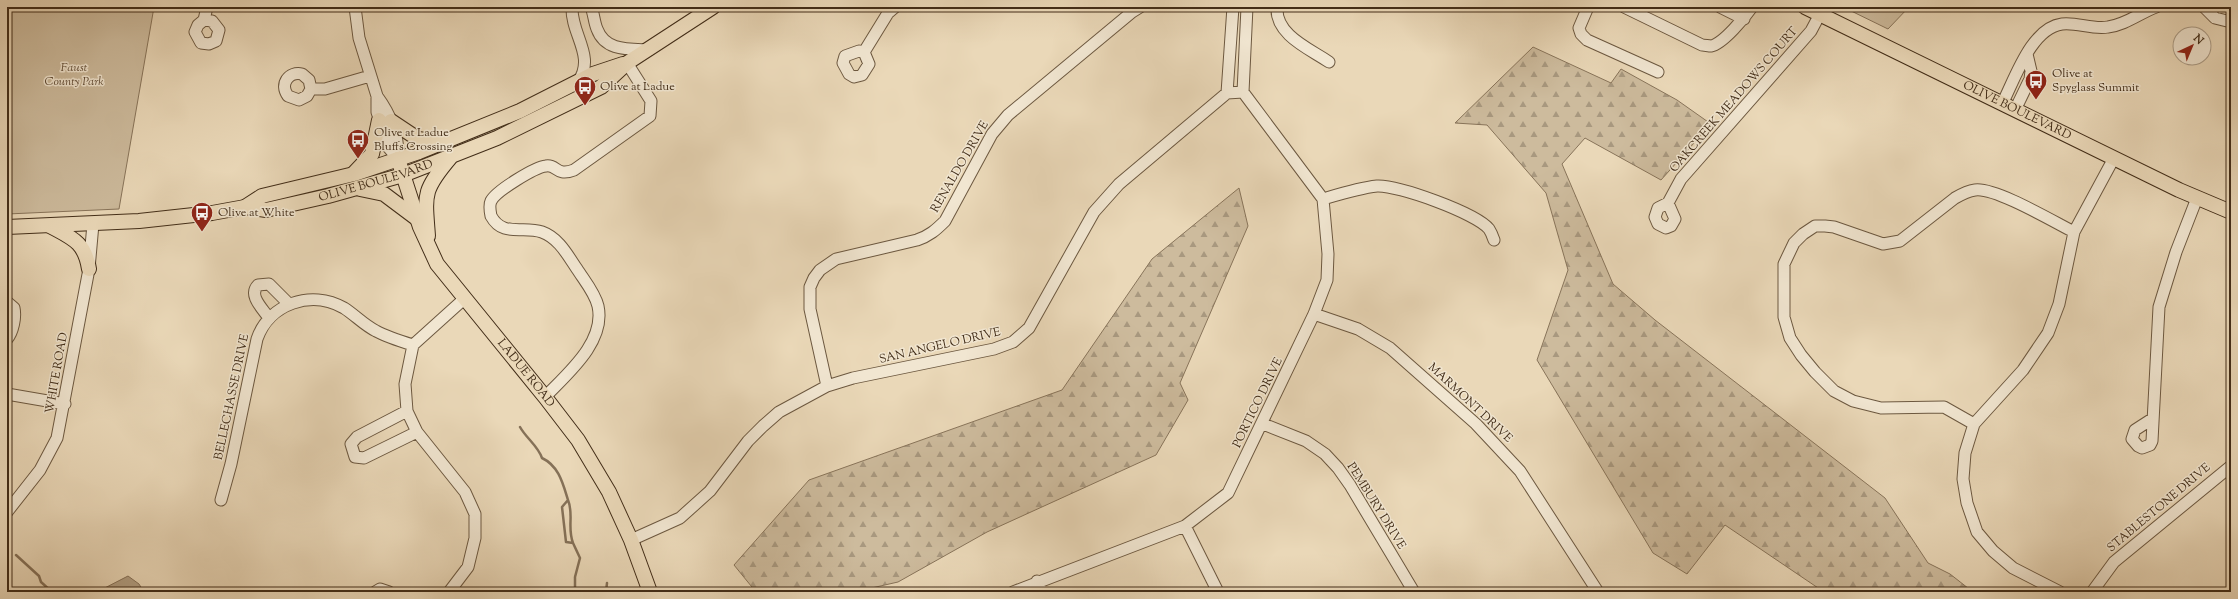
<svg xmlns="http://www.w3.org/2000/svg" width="2238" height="599" viewBox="0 0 2238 599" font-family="'Sorts Mill Goudy',serif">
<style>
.forest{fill:url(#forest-firs);stroke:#88745a}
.park{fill:#cdbb9d;stroke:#88745a}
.water{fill:#b19e82;stroke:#857158}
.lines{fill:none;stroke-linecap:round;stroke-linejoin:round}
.stream{stroke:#857158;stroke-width:2.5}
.minor-casing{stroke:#6c5840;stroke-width:13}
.major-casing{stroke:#422d18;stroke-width:16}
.minor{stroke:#f1e6d1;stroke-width:11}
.major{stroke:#ead8b8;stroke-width:14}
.labels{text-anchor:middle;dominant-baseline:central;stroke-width:3;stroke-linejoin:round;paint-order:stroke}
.park-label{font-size:12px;font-style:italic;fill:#5e4933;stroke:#f1e6d1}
.poi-label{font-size:12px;fill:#422d18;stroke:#f1e6d1;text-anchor:start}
.street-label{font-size:12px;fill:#422d18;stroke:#f1e6d1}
</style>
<defs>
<pattern id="forest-firs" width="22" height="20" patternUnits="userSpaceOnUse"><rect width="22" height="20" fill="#cdbb9d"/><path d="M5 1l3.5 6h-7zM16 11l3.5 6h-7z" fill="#a8987f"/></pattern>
</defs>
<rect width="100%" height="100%" fill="#ead8b8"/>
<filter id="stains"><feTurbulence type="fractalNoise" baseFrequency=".005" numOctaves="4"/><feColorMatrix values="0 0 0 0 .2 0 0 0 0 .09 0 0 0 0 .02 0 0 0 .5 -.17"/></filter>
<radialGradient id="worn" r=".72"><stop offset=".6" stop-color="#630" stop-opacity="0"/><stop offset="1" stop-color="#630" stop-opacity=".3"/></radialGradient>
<path class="forest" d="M1533 47 1611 83 1621 69 1677 100 1711 124 1661 180 1585 138 1562 164 1613 284 1655 320 1885 498 1928 563 1950 574 1973 592H1824L1725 525 1687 574 1653 553 1537 360 1568 270 1546 193 1487 125 1455 123Z
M1239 188 1248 226 1180 383 1188 400 1156 455 987 532 898 582 854 592H756L734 565 809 480 1062 390 1152 259Z"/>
<path class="park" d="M7 7H154L119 209 7 214Z
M1843 7H1909L1888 29Z"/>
<path class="water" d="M128 576 139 584 144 592H97Z"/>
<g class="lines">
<path class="stream" d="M520 427C526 438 538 446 542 458 559 466 563 484 568 500L562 507 566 542 573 543 580 558 575 577V592
M568 500C574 514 567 528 573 543
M16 555 39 576 41 582 52 592
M606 592 607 583"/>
<g class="minor-casing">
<path id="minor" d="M355 7 359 38 377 96V112L388 147 398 159C399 136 391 115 377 96
M572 7C571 35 596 56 578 82
M591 7C594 14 594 22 597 29 605 51 628 49 649 50
M1277 7C1275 35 1310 49 1329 62
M1588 7 1579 28 1581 34 1587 40 1658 72
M1624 7 1702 45C1704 45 1709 46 1711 46 1723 44 1745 17 1752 7
M1720 7 1744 19
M2204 7 2215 18 2231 22
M204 20 212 21 219 30 216 41 209 44 201 43 195 32 198 25 204 20 207 7
M859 51 864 52 869 64 862 75 854 77 849 74 843 63 845 56Z
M864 52 888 13 895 7
M311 89 309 80 302 74C289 71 279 84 288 96L299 100 307 96 311 89H325L370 76
M1227 93 1233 7
M2002 104C2015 79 2031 28 2062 24 2077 22 2093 30 2108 27 2125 25 2140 13 2156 7
M2015 110 2030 79 2031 71 2027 54
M1323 199C1340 194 1359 188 1377 186 1398 185 1476 213 1489 229 1491 232 1493 237 1494 240
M1668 203 1658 208 1655 217 1658 224 1666 228 1671 226 1675 219 1668 203 1681 179 1811 31 1820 14
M7 302 14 308C16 317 13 332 7 339
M1314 314 1358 329 1390 348 1476 424 1520 471 1598 592
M269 318C262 308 248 295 258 285L269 284 289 304
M827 386 810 309V287L814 278 820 270 836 259 917 240C929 236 936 230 945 221L992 134 1008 115 1132 12 1140 7
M7 394 65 404
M545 397C567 374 606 342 598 306 595 293 584 280 577 269 568 256 559 238 542 232 523 225 503 238 491 216 490 211 489 205 491 201 496 191 535 167 546 166 557 164 556 177 574 170L650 116 651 101 627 63
M407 411 357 437 351 444 355 457 364 458 417 432
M2152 419 2135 430 2132 439 2138 446 2142 448 2150 445 2152 441 2159 307 2176 252 2197 198
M1263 424 1306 441 1325 454 1338 468 1350 485 1414 592
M1974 424 1944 407 1881 408 1853 401 1834 391 1815 372 1801 355 1790 338 1784 317V264L1794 243 1803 234 1815 226H1825L1834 227 1883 244 1900 241 1955 198C1962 194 1968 191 1975 190 1995 187 2054 222 2074 232
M221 500 231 464 257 339C269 304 311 289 344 308 355 315 364 325 376 331 387 337 400 341 413 345
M7 512 40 470 57 438 89 269 93 224
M1185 526 1218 592
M631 540 680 518 710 491 748 441 763 426 779 412 827 386 853 378 994 349 1013 342 1029 328 1094 212 1119 184 1227 93 1243 92
M1037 581 1042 592
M375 592 380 589 389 592
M449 592 468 567 475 538V514L465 492 417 432 407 411 405 384 413 345 464 299
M1013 592 1185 526 1228 493 1314 314 1327 280 1328 254 1323 199 1243 92 1247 7
M2060 592 2013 568 1993 551 1977 532 1967 503 1963 479 1965 453 1974 424 2023 370 2048 333 2059 304 2074 232 2114 158
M2092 592 2114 562 2231 466"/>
</g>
<g class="major-casing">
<g id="major">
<path id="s1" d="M1805 7 2179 190 2231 212"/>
<path d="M391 121 418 139 442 142"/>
<path id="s2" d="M398 159 420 227 437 264 545 397 578 440 609 492 631 540 650 592"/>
<path d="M354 173 372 154 379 120"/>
<path d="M360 189 384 194 416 218"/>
<path d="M245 207 262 196 354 174 419 152 520 111 593 74 623 64"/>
<path d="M50 226C72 238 85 242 89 269"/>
<path id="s3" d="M7 227 139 221 212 213 245 207 266 210 328 196 403 175 497 138 601 87 627 63 713 7"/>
<path d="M428 236C425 195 422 191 450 158"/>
</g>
</g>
<use href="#minor" class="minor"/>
<use href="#major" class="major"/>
</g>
<defs>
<g id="bus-pin" transform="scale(1.15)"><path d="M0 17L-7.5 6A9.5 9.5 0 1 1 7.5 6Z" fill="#8f2418" stroke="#f1e6d1"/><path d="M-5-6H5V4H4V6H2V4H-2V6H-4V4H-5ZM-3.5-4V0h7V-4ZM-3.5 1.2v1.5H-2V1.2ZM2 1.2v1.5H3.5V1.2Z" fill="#fff"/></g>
</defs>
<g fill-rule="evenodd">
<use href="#bus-pin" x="2036" y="81"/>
<use href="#bus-pin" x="585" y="87"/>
<use href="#bus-pin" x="358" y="140"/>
<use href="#bus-pin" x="202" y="213"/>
</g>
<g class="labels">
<g class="park-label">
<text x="74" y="68">Faust<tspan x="74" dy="14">County Park</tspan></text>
</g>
<g class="poi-label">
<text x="2052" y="74">Olive at<tspan x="2052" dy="14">Spyglass Summit</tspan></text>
<text x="600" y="87">Olive at Ladue</text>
<text x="374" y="133">Olive at Ladue<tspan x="374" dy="14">Bluffs Crossing</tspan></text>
<text x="218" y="213">Olive at White</text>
</g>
<g class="street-label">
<text transform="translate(1734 100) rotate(-49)">OAKCREEK MEADOWS COURT</text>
<text stroke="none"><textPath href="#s1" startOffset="236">OLIVE BOULEVARD</textPath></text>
<text transform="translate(960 167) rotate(-60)">RENALDO DRIVE</text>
<text stroke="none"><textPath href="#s3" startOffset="374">OLIVE BOULEVARD</textPath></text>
<text transform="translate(940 346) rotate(-13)">SAN ANGELO DRIVE</text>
<text transform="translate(57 373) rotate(-80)">WHITE ROAD</text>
<text stroke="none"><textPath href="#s2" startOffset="253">LADUE ROAD</textPath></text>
<text transform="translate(232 397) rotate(-78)">BELLECHASSE DRIVE</text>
<text transform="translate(1258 403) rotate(-64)">PORTICO DRIVE</text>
<text transform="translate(1470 403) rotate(43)">MARMONT DRIVE</text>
<text transform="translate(1376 506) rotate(58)">PEMBURY DRIVE</text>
<text transform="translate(2159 508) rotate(-40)">STABLESTONE DRIVE</text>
</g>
</g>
<rect width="2238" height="599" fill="none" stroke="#ead8b8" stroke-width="24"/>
<rect x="8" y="8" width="2222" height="583" fill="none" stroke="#422d18" stroke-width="2"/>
<rect x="12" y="12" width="2214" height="575" fill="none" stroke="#422d18"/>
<g transform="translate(2192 46) rotate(44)"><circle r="19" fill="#f1e6d1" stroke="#ab9c87"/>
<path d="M0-3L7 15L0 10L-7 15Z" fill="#8f2418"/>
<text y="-6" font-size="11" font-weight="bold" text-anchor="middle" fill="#422d18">N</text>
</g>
<rect width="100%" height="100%" filter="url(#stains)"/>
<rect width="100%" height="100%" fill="url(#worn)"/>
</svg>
